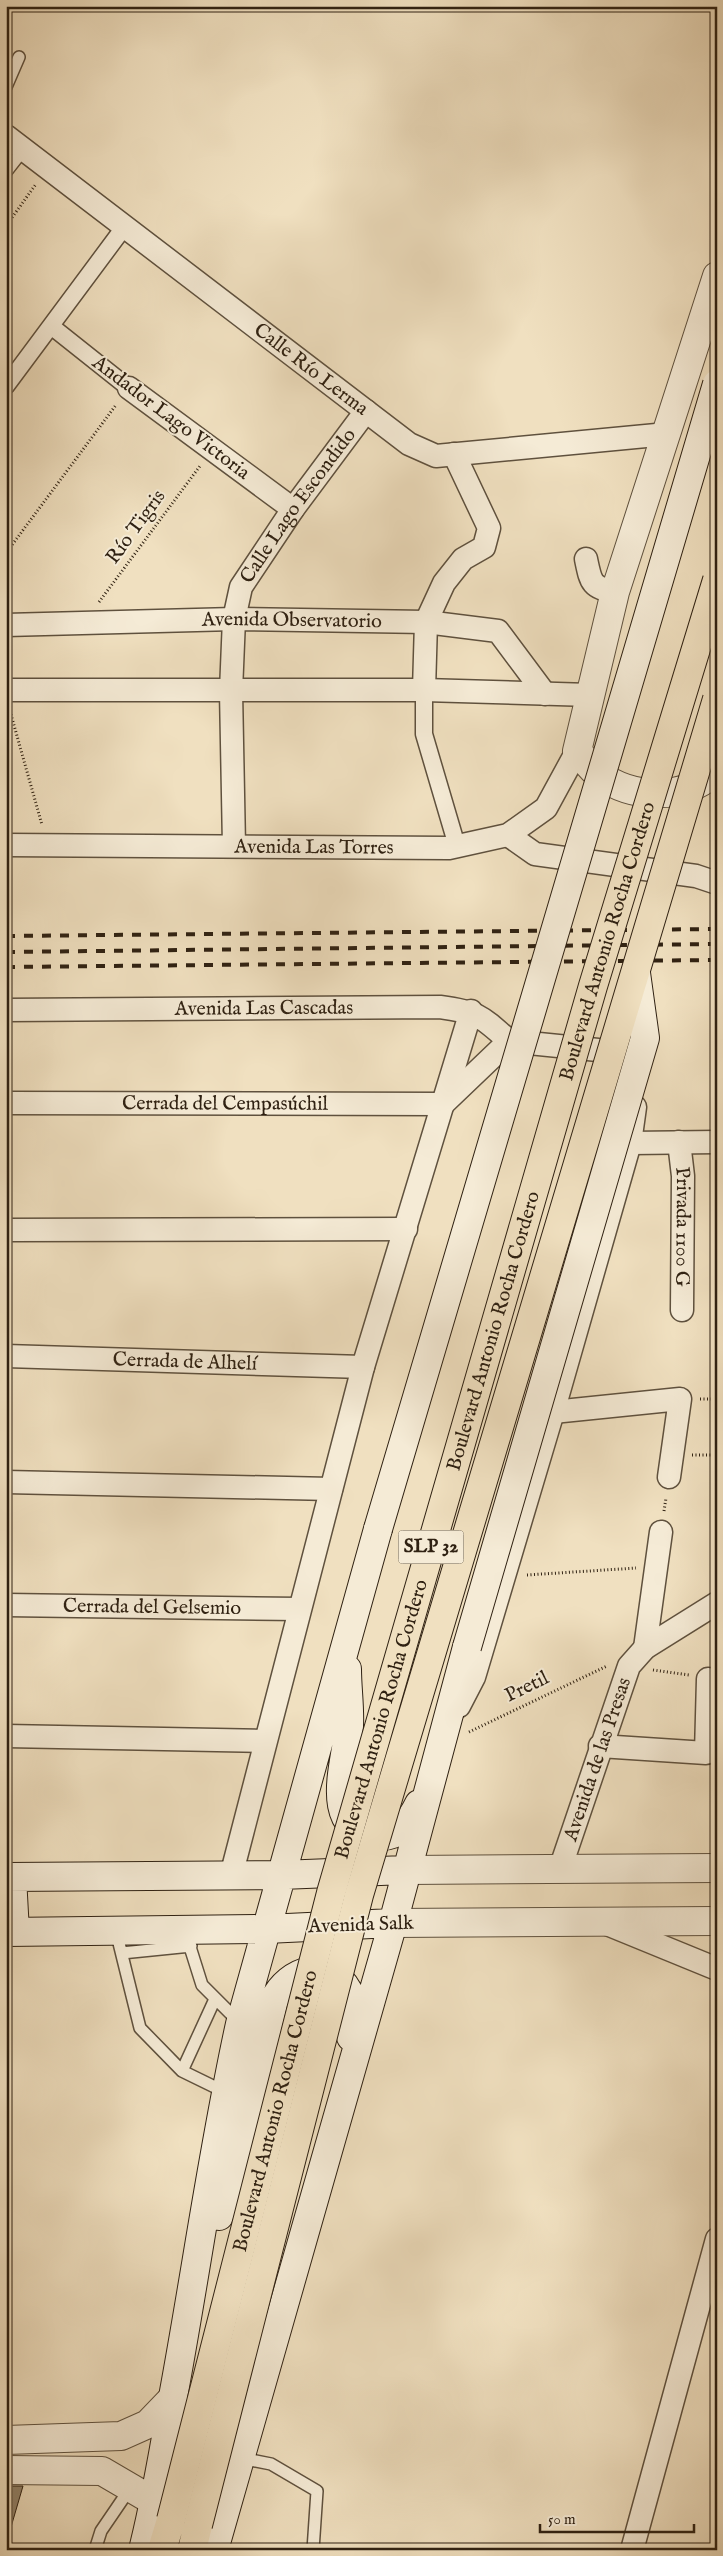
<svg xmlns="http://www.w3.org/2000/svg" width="723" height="2556" viewBox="0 0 723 2556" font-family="'IM FELL English',serif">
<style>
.building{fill:#93846c;stroke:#2f2112}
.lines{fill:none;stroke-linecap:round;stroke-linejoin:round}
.service-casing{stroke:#5f513e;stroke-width:14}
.pedestrian-casing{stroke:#5f513e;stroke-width:19}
.minor-casing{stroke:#5f513e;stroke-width:25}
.tertiary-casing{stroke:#5f513e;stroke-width:30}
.secondary-casing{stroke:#2f2112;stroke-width:30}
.trunk-casing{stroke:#2f2112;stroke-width:30}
.path{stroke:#2f2112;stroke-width:3;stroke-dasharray:1 2.5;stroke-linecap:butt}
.service{stroke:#f5ebd6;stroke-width:11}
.pedestrian{stroke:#f5ebd6;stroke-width:16}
.minor{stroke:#f5ebd6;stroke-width:22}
.tertiary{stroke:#f5ebd6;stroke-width:28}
.secondary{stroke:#f5ebd6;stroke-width:28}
.trunk{stroke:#f0e0c0;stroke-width:28}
.rail{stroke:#2f2112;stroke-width:4;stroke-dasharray:9 9;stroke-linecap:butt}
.secondary-bridge-casing{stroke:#2f2112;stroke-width:30;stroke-linecap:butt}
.trunk-bridge-casing{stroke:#2f2112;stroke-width:30;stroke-linecap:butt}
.secondary-bridge{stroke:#f5ebd6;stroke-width:28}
.trunk-bridge{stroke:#f0e0c0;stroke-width:28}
.labels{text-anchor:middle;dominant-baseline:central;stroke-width:4;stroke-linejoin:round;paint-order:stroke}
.shield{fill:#f5ebd6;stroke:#6a5e4d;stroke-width:1}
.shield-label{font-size:19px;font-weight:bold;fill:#2f2112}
.street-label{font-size:20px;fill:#2f2112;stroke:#f5ebd6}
</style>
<rect width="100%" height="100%" fill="#f0e0c0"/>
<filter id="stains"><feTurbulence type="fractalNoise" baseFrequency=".004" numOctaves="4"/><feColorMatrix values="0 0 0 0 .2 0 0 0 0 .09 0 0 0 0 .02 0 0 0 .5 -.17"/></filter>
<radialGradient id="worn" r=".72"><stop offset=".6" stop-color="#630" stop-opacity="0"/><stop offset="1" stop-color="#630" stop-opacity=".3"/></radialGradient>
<path class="building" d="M6 2486H23L11 2527H6Z"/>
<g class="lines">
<g class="service-casing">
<path id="service" d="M6 87 19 57
M6 172 24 149
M116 1931 140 2028 182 2071 225 2092
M185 1931 202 1985 240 2023
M122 1953 191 1946
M182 2071 215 1999
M240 2458 271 2464 317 2491 313 2550
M95 2550 101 2531 131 2487"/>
</g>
<g class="pedestrian-casing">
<path id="pedestrian" d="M51 326 129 388
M6 386 125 226
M424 690V734L457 846"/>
</g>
<g class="minor-casing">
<g id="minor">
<path id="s1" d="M6 136 409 444 436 456 667 434"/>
<path d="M129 388 293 509"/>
<path d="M586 559C591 583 591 587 615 592"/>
<path id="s2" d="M6 625 234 619 426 622 498 631 545 694"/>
<path d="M6 690H424L590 695"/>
<path d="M424 690 426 622 444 583 463 559 484 547 489 528 454 454"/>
<path d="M508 835 535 854 696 876 717 883"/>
<path id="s3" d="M6 845 449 848 508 835 546 808 577 751"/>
<path id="s4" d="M234 846 231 691 234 619 241 587 293 509 366 411"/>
<path id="s5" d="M6 1010 440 1007C478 1012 481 1016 509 1041"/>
<path id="s6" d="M6 1103 443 1104 509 1041 598 1050 609 1053 624 1064"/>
<path id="s7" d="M679 1142 683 1176 682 1310"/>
<path d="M630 1143 717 1142"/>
<path d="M6 1230 406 1229"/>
<path id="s8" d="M6 1356 363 1367"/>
<path d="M553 1412 680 1399 669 1477"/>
<path d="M6 1482 331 1489"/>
<path id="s9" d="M6 1605 299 1609"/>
<path d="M645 1648 661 1532"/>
<path d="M459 1706 474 1677 553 1412 630 1143 635 1107"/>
<path d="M6 1736 265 1741"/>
<path d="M600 1746 706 1753 708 1679"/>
<path id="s10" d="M560 1869 629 1666 645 1648 717 1603"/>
<path d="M231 1876 363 1367 471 1011"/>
<path d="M607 1924 717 1969"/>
<path d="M632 2550 717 2239"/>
</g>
</g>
<g class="tertiary-casing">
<path id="tertiary" d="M717 276 615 592 577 751C584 758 590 768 598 774 634 800 684 801 717 770
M405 1870 717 1868
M393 1923 717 1921
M6 2440 121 2436 148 2424 173 2398
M6 2470 102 2471 155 2502"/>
</g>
<g class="secondary-casing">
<path id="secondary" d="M347 1669C347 1688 350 1707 349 1726 347 1761 320 1830 377 1836 399 1838 410 1822 419 1804
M6 1877 281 1875 405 1870
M12 1877 15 1932
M6 1932 266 1929 393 1923
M219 2216 232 2175 274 2000C288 1970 329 1956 348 1991 356 2005 352 2021 351 2037
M143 2550C156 2499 164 2449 173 2397 196 2273 213 2147 240 2024L378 1529
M214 2550 393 1923 467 1647"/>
</g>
<g class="trunk-casing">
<path id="trunk" d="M162 2550 171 2520
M192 2550 198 2525"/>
</g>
<path class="path" d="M6 226 36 184
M6 553 116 405
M99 602 200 466
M10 711 42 825
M700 1399H717
M692 1455H717
M664 1511 666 1498
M527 1575 636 1568
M653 1670 689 1675
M469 1732 607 1666"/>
<use href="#service" class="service"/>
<use href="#pedestrian" class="pedestrian"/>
<use href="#minor" class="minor"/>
<use href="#tertiary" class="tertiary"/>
<use href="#secondary" class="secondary"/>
<use href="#trunk" class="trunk"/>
<path class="rail" d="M6 936 717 929
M6 952 717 944
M6 967 717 960"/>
<g class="secondary-bridge-casing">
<path id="secondary-bridge" d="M378 1529 717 384
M467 1647 645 1038 636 973"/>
</g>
<g class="trunk-bridge-casing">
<g id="trunk-bridge">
<path id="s11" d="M171 2520 331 1893 593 986 717 580"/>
<path d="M198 2525 359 1895 717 699"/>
</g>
</g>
<use href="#secondary-bridge" class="secondary-bridge"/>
<use href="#trunk-bridge" class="trunk-bridge"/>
</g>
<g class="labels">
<rect class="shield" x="398.5" y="1530.5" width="65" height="33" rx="4"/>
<g class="shield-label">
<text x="431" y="1547">SLP 32</text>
</g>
<g class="street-label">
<text stroke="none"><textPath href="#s1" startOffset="384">Calle Río Lerma</textPath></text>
<text transform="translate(171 418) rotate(37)">Andador Lago Victoria</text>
<text stroke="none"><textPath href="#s4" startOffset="359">Calle Lago Escondido</textPath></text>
<text transform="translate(136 527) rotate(-54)">Río Tigris</text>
<text stroke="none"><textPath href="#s2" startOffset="286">Avenida Observatorio</textPath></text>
<text stroke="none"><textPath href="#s3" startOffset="308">Avenida Las Torres</textPath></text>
<text stroke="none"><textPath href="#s11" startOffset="1638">Boulevard Antonio Rocha Cordero</textPath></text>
<text stroke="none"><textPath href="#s5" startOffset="258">Avenida Las Cascadas</textPath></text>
<text stroke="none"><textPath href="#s6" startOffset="219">Cerrada del Cempasúchil</textPath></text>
<text stroke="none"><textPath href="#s7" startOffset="85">Privada 1100 G</textPath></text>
<text stroke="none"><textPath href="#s11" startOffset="1232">Boulevard Antonio Rocha Cordero</textPath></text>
<text stroke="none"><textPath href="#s8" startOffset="179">Cerrada de Alhelí</textPath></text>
<text stroke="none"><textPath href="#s9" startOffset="146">Cerrada del Gelsemio</textPath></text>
<text transform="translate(527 1687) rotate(-26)">Pretil</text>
<text stroke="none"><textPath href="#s11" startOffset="828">Boulevard Antonio Rocha Cordero</textPath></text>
<text stroke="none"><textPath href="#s10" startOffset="116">Avenida de las Presas</textPath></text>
<text transform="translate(361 1925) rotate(-2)">Avenida Salk</text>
<text stroke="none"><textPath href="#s11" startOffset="422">Boulevard Antonio Rocha Cordero</textPath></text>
</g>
</g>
<rect width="723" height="2556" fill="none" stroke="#f0e0c0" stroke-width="25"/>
<rect x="8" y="8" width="708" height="2541" fill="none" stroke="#2f2112" stroke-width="2.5"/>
<rect x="12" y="12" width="698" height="2531" fill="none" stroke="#2f2112"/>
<path d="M540 2524v8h154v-8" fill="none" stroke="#2f2112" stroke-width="2.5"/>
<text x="548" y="2524" font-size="15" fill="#2f2112" stroke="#f5ebd6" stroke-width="4" paint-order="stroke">50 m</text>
<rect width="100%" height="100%" filter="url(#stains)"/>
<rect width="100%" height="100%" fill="url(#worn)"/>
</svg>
